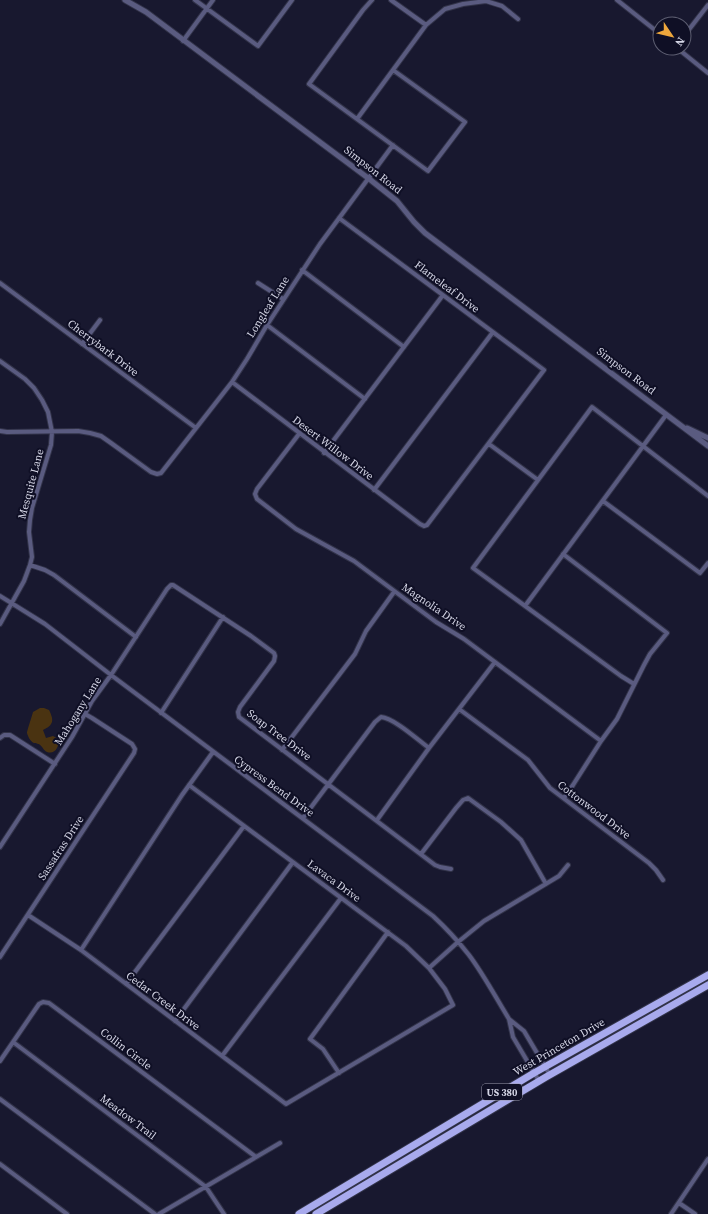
<svg xmlns="http://www.w3.org/2000/svg" width="708" height="1214" viewBox="0 0 708 1214" font-family="'Source Serif 4',serif">
<style>
.green{fill:#4a3311}
.lines{fill:none;stroke-linecap:round;stroke-linejoin:round}
.minor-casing{stroke:#323349;stroke-width:6}
.tertiary-casing{stroke:#323349;stroke-width:7}
.trunk-casing{stroke:#323349;stroke-width:9}
.minor{stroke:#5a5b80;stroke-width:4}
.tertiary{stroke:#5a5b80;stroke-width:5}
.trunk{stroke:#a8aaed;stroke-width:7}
.labels{text-anchor:middle;dominant-baseline:central;stroke-width:4;stroke-linejoin:round;paint-order:stroke}
.shield{fill:#0f0f25;stroke:#9a9aac;stroke-width:1}
.shield-label{font-size:10px;font-weight:bold;fill:#d5d6e6}
.street-label{font-size:11px;fill:#d5d6e6;stroke:#0f0f25}
</style>
<rect width="100%" height="100%" fill="#18182f"/>
<path class="green" d="M40 708H44L49 710C54 720 54 725 43 730L46 738 53 736 58 739C60 746 55 755 47 752 43 750 43 747 40 745 40 744 35 743 34 743 31 742 28 737 27 733 27 731 32 716 33 712Z"/>
<g class="lines">
<g class="minor-casing">
<path id="minor" d="M195 0 258 46 292 0
M372 0 363 10 309 84 428 171 465 122 393 70
M391 0 426 25
M617 0 660 34
M684 36 708 5
M183 41 213 0
M677 48 708 73
M357 119 426 25 445 9 463 4 486 1 502 6 518 19
M302 270 404 347
M0 283 196 428
M258 283 283 299
M267 325 365 399
M82 344 100 320
M0 361 25 379 34 388 42 400 48 412 52 432 51 445 32 508 30 520 29 532 32 557 30 565 24 581 0 624
M232 382 420 524 424 526 427 525 544 370 339 218
M0 431 7 432 78 431 90 433 101 436 111 443 151 472 157 474 161 473 232 382 247 359 267 325 320 244 393 145
M299 434 257 489 255 494 257 499 296 529 354 561 436 622 464 639 601 741
M489 444 538 480
M324 453 443 295
M374 490 493 332
M603 501 700 573 708 563
M563 554 667 633 650 654 644 665 617 719 601 741 573 785 564 798
M30 565 45 570 54 575 136 637
M0 596 45 624 111 675 433 916C446 928 458 941 469 955 484 975 496 998 509 1019
M525 606 666 415
M634 684 621 676 473 568 592 407 708 496
M459 709 528 760 550 788 649 863 656 870 663 880
M161 713 223 617
M0 738 4 735H10L55 764
M282 750 355 654 366 631 394 592
M303 818 375 722 381 717C394 718 418 740 429 748
M377 820 429 748 495 662
M0 847 72 737 92 701 111 675 167 589 171 585H173L251 636 274 653 275 656 274 661 240 707 238 712 239 717 435 865 440 867 451 869
M421 854 456 808 463 800 468 798 501 822 521 840 546 884
M28 915 81 950 286 1104 453 1005 445 989 429 968 406 946 189 785
M81 950 182 795 213 752
M0 957 134 753 135 749 132 744 92 718 85 714
M429 968 458 942 484 921 559 876 568 865
M126 984 244 826
M175 1021 293 862
M13 1042 206 1187 224 1214
M222 1056 341 898
M0 1061 39 1004 43 1002 49 1003 256 1157
M339 1073 323 1049 310 1039 388 932
M539 1081 513 1037 509 1019 524 1031 550 1075
M0 1099 155 1214
M0 1164 67 1214
M679 1203 695 1214
M159 1214 280 1143
M671 1214 708 1159"/>
</g>
<g class="tertiary-casing">
<path id="tertiary" d="M125 0 146 12 368 178 397 201 414 222 425 233 708 446
M687 428 708 438"/>
</g>
<g class="trunk-casing">
<path id="trunk" d="M299 1214 534 1073 708 975
M316 1214 546 1077 708 985"/>
</g>
<use href="#minor" class="minor"/>
<use href="#tertiary" class="tertiary"/>
<use href="#trunk" class="trunk"/>
</g>
<g class="labels">
<rect class="shield" x="482" y="1084" width="40" height="16" rx="3"/>
<g class="shield-label">
<text x="502" y="1092">US 380</text>
</g>
<g class="street-label">
<text transform="translate(373 170) rotate(38)">Simpson Road</text>
<text transform="translate(447 287) rotate(37)">Flameleaf Drive</text>
<text transform="translate(268 307) rotate(-58)">Longleaf Lane</text>
<text transform="translate(103 348) rotate(37)">Cherrybark Drive</text>
<text transform="translate(626 371) rotate(37)">Simpson Road</text>
<text transform="translate(333 448) rotate(37)">Desert Willow Drive</text>
<text transform="translate(31 484) rotate(-75)">Mesquite Lane</text>
<text transform="translate(434 607) rotate(34)">Magnolia Drive</text>
<text transform="translate(78 711) rotate(-58)">Mahogany Lane</text>
<text transform="translate(279 735) rotate(37)">Soap Tree Drive</text>
<text transform="translate(274 786) rotate(36)">Cypress Bend Drive</text>
<text transform="translate(594 810) rotate(37)">Cottonwood Drive</text>
<text transform="translate(61 848) rotate(-57)">Sassafras Drive</text>
<text transform="translate(334 881) rotate(36)">Lavaca Drive</text>
<text transform="translate(163 1001) rotate(37)">Cedar Creek Drive</text>
<text transform="translate(559 1047) rotate(-30)">West Princeton Drive</text>
<text transform="translate(126 1049) rotate(37)">Collin Circle</text>
<text transform="translate(128 1117) rotate(37)">Meadow Trail</text>
</g>
</g>
<g transform="translate(672 36) rotate(125)"><circle r="19" fill="#0f0f25" stroke="#5e5f72"/>
<path d="M0-3L7 15L0 10L-7 15Z" fill="#eea73c"/>
<text y="-6" font-size="11" font-weight="bold" text-anchor="middle" fill="#d5d6e6">N</text>
</g>
</svg>
